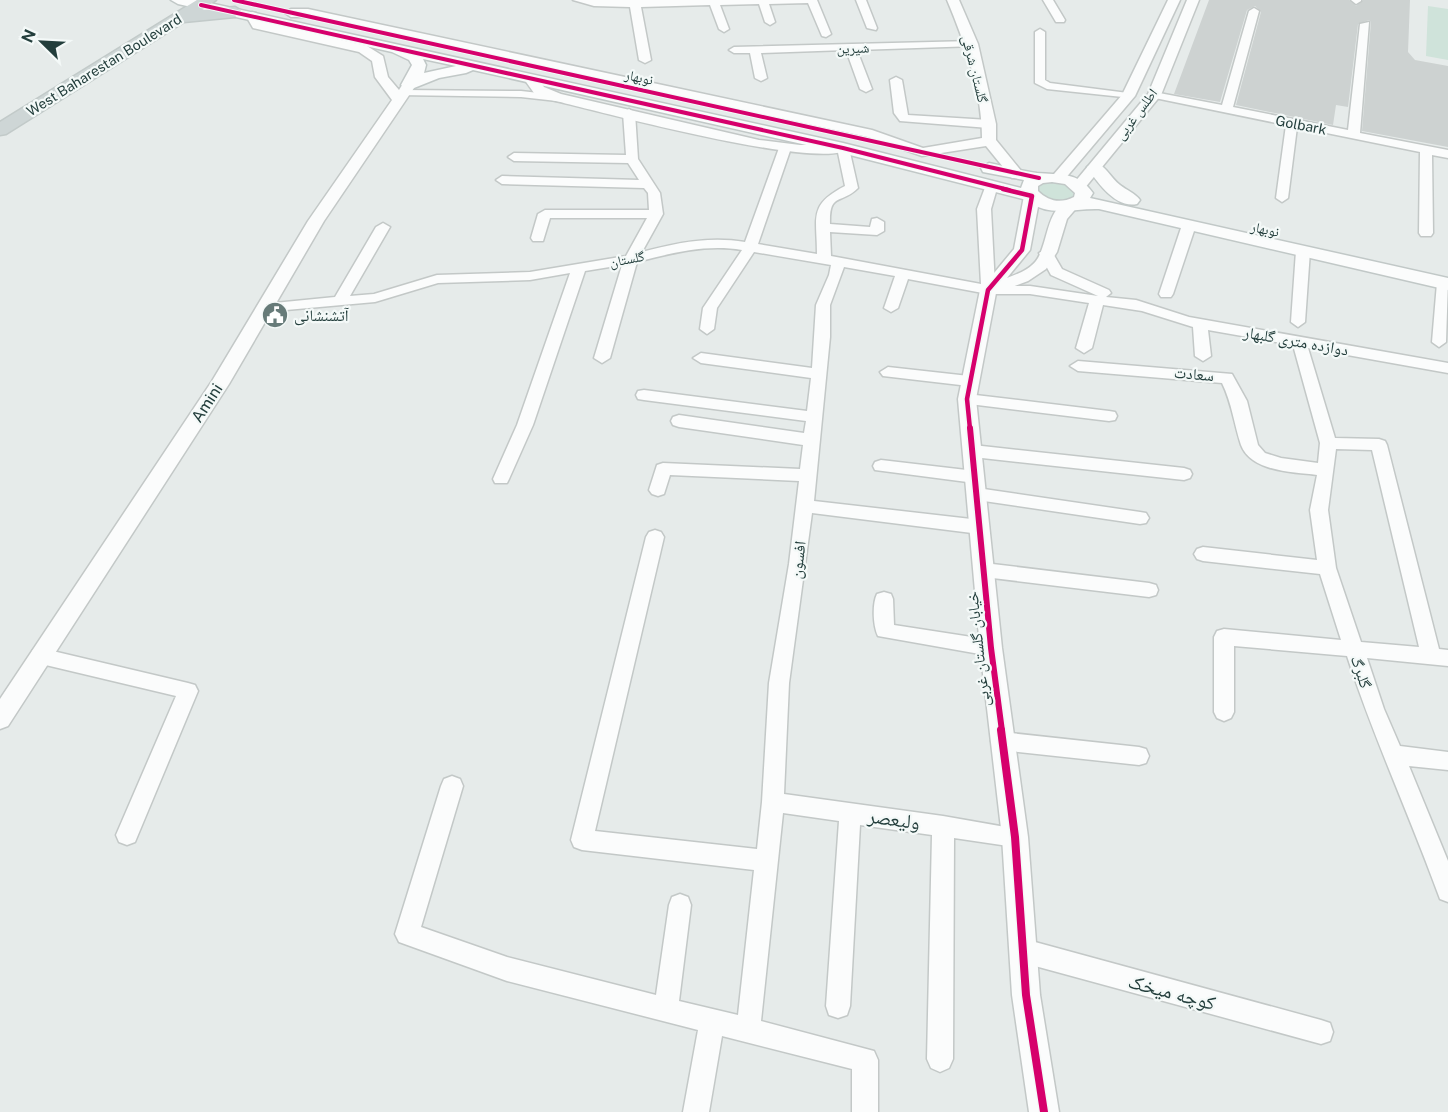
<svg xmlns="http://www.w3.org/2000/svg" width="1448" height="1112" viewBox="0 0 1448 1112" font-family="'Public Sans','Noto Naskh Arabic',sans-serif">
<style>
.green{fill:#cfe3da}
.building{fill:#cdd2d1}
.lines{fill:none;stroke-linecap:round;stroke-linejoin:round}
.minor-casing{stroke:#c3c8c7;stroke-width:3}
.tertiary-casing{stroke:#c3c8c7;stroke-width:3}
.secondary-casing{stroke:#c1c8c7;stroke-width:3}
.primary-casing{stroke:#c2cac9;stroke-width:3}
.minor{fill:#fbfcfc;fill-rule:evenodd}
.tertiary{fill:#fbfcfc;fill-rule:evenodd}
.secondary{fill:#fbfcfc;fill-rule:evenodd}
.primary{fill:#ced6d6;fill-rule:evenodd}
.cycleway-far3-casing{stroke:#f4f9f8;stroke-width:6}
.cycleway-far2-casing{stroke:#f4f9f8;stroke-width:8}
.cycleway-far1-casing{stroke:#f4f9f8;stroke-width:10}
.cycleway-casing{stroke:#f4f9f8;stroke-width:11}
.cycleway-far3{stroke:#d6006c;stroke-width:4}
.cycleway-far2{stroke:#d6006c;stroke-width:4.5}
.cycleway-far1{stroke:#d6006c;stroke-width:6}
.cycleway{stroke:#d6006c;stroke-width:8}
.labels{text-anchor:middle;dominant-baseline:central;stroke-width:4.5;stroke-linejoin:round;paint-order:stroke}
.far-street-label{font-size:14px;fill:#233e3c;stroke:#f4f9f8}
.poi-label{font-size:16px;fill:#233e3c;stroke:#f4f9f8;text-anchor:start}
.street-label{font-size:16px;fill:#233e3c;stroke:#f4f9f8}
.near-street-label{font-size:20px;fill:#233e3c;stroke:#f4f9f8}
</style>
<rect width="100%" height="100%" fill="#e6ebea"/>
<path class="green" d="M1428 6 1448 9V60L1426 56Z
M1051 181 1063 183 1074 191 1073 197C1059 204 1048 200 1036 191L1038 185Z"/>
<path class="building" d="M1209 0H1349L1356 6 1363 0H1410L1408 52 1415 60 1448 66V147L1362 131 1371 22 1369 20 1358 24 1348 107 1336 105 1333 125 1236 105 1261 12 1255 6 1247 10 1220 102 1174 94Z"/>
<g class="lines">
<g class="minor-casing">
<path id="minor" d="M573 0H817L831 34 826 37 822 36 808 3 769 4 775 22 770 25 765 22 759 4 720 5 729 29 724 32 719 29 710 5 641 7 651 60 645 63 639 60 630 7 594 6Z
M856 0H866L877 28 876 30 867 28Z
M1043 0H1053L1065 20 1064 22H1056Z
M1351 0H1361V1L1356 4Z
M1254 8 1259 11 1233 107 1348 130 1360 24 1369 22 1360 133 1448 150V158L1432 155 1433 233 1431 236H1421L1419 233 1420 152 1297 127 1288 198 1282 202 1276 198 1286 125 1150 97 1148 95 1154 92 1222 105 1249 11Z
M1040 29 1045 32V80L1050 83 1128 93 1132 94V98L1047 89 1035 83V32Z
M972 41 976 42V46L857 50 872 89 866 92 860 89 846 50 761 53 767 78 761 81 755 78 750 53H734L729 50 734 47Z
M896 77 902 80 908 115 989 120 995 124 989 128 900 121 894 113 890 80Z
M403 90 521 91 566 96 572 99 566 102 521 97 399 95V91Z
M629 109 635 113 638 159 660 193 663 214 642 252C676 243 709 236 745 242L779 148 785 144 791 148 758 244 817 254C817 217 808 205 845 186L837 148 843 144 849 148 858 188C841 205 829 192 830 224L870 227 872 219 877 218 884 222V231L877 235 830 232 831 256 981 284 977 209 986 185 992 181 998 185 991 209 995 286H1030L1098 296 1051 275 1039 253 1046 249 1051 250 1062 269 1109 290 1111 293 1106 297 1136 300 1189 317 1448 363V373L1308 348 1335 438 1379 439 1385 441 1387 445 1439 649 1448 650V666L1367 658 1384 709 1400 746 1448 752V770L1409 766 1448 861V902L1440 899 1437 891C1408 812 1373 736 1347 656L1234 646V712L1231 718 1224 721 1217 718 1214 712V637L1217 631 1224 629 1341 640 1320 574 1203 561 1197 559 1194 554 1197 549 1203 547 1317 560 1310 510 1317 475C1294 472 1251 472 1241 445 1234 424 1232 403 1222 383L1078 371 1070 366 1078 361 1232 374 1247 401 1258 445 1265 453 1281 458 1318 463 1320 443 1293 345 1208 330 1211 356 1203 361 1195 356 1193 327 1142 311 1103 305 1092 348 1084 353 1076 348 1089 303 1030 294H988L908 279 898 308 891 312 884 308 895 276 844 267 830 305V337L814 501 980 520 986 522 989 527 986 532 980 534 812 513 789 683 784 794 943 816 1023 830 1026 837 1023 844 1015 847 954 838 953 1059 949 1068 940 1072 931 1068 927 1059 932 835 860 825 850 1006 847 1015 838 1018 829 1015 826 1006 839 821 783 813 761 1021 874 1051 878 1060V1112H852V1069L722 1036 709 1112H683L698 1030 507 981 399 942 395 934 441 786 444 779 452 776 460 779 463 786 421 927 507 957 656 995 669 905 672 897 680 894 688 897 691 905 679 1001 738 1015 754 870 582 850 574 847 571 840 646 537 649 532 655 530 661 532 664 537 595 831 757 849 762 802 769 683 789 564 799 481 670 475 664 494 658 496 652 494 649 490 657 465 663 463 800 469 803 445 679 427 673 425 671 421 673 417 679 415 804 433 806 421 644 400 638 399 636 395 638 391 644 390 807 411 811 378 701 363 693 358 701 353 812 368 816 305 829 275 831 265 754 252 717 308 714 329 707 334 700 329 703 308 742 250C706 244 672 253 637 262L610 358 602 363 594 358 622 265 585 271 533 425 509 479 507 483H495L493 479 517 425 570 273 530 280 438 283 375 302 264 312 257 308 264 304 335 297 376 227 383 223 390 227 350 296 374 294 437 275 530 272 626 256 647 218H550L543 241H533L531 238 538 214 545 210H649L648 193 644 188 502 184 496 180 502 176 639 180 628 163 514 161 508 157 514 153 626 155 623 113ZM1336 449 1372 450 1419 647 1361 642 1336 568 1328 510Z
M1189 221 1196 225 1173 294 1171 297H1161L1159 294 1182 225Z
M1303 247 1310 251 1305 322 1298 327 1291 322 1296 251Z
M1444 279 1448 280 1446 342 1439 347 1432 342 1437 283Z
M888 367 969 376 977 381 969 386 883 376 880 372Z
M967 394 1109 411 1115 412 1117 416 1115 420 1109 421 961 403 959 399 961 395Z
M973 445 1184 468 1190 470 1192 474 1190 478 1184 480 973 457 967 455 965 451 967 447Z
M881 460 975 471 981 473 983 477 981 481 975 483 875 470 873 466 875 462Z
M977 488 1140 512 1146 513 1149 518 1146 523 1140 524 977 500 971 498 968 494 971 490Z
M984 563 1149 583 1156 585 1158 590 1156 595 1149 597 984 577 978 575 975 570 978 565Z
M884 592 891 594 893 599 894 625 991 640 998 642 1001 648 998 654 991 656 878 636C873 626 872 604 877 594Z
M40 648 188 683 195 685 198 691 135 842 127 845 119 842 116 835 176 696 33 662 30 656 33 650Z
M1001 732 1139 747 1146 749 1149 756 1146 763 1139 765 1001 750 994 747 991 741 994 735Z
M1024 939 1321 1020 1330 1023 1333 1032 1330 1041 1321 1044 1024 963 1016 959 1012 951 1016 943Z"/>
</g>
<g class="tertiary-casing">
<path id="tertiary" d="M947 0H959L978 44 996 124V140L1022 172 1024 175 1022 178H1012L986 146 922 156 868 137 308 17H291L285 13 291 9H308L872 130 923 148 982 138C982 91 965 43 947 0Z
M1168 0H1180L1135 96 1064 180H1054L1052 177 1054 174 1122 95Z
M1187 0H1199L1161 95 1084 189H1074L1072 186 1074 183 1148 94Z
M252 12 256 13 262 22 367 46 383 56 388 77 399 90 404 82 409 81 416 85 324 221 229 384 8 726 0 729V699L212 381 308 221 392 100 375 77 372 61 359 52 253 28 246 16Z
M531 75 536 76 544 87 561 94 759 140 800 145 843 144 850 148C827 173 593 110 552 100L534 93 524 79Z
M1032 191 1040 196 1030 250 1007 278C1017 274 1029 270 1036 261 1049 244 1045 207 1071 200L1079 205 1067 219 1057 252 1046 269 1028 281 996 293 976 399 1002 648 1028 837 1040 995 1059 1112H1029L1012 995 1002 837 980 648 958 399 980 290 1014 249 1024 196Z"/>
</g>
<g class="secondary-casing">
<path id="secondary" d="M171 0H196L843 143 1021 188 1024 180 983 172 981 168 989 163C1005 166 1021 171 1037 173 1059 175 1078 171 1093 193L1090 198 1448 278V290L1099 209C1074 208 1048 218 1027 200L842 153 473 70 466 73 439 78 409 90 401 85 412 65 409 60 392 52 178 4ZM423 59 456 66 424 73 426 65ZM1052 182 1065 184 1075 193 1074 197C1060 204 1048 201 1038 191V186L1043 183Z
M1095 162C1105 165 1111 178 1120 185 1126 190 1135 193 1140 200L1137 204C1116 209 1097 182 1087 167Z"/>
</g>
<g class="primary-casing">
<path id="primary" d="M197 0H216L202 10 235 7 243 12 235 17 184 22 6 134 0 135V122Z"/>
</g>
<use href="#minor" class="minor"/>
<use href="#tertiary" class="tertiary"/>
<use href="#secondary" class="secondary"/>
<use href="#primary" class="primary"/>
<g class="cycleway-far3-casing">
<path id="cycleway-far3" d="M234 0 1039 178
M201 5 843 148 1009 190"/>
</g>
<g class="cycleway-far2-casing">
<path id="cycleway-far2" d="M970 429 967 399 988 290 1022 250 1032 196 1003 189"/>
</g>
<g class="cycleway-far1-casing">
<path id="cycleway-far1" d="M970 428 991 648 1002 731"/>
</g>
<g class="cycleway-casing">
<path id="cycleway" d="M1001 730 1015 837 1026 995 1044 1112"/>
</g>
<use href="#cycleway-far3" class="cycleway-far3"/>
<use href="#cycleway-far2" class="cycleway-far2"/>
<use href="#cycleway-far1" class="cycleway-far1"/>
<use href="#cycleway" class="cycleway"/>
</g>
<defs>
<g id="civic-disc" transform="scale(1.35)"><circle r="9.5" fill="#677b79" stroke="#f4f9f8"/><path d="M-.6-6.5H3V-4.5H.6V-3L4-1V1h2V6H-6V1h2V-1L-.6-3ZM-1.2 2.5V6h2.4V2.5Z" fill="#fff"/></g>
</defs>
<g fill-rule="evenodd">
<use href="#civic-disc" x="275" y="315"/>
</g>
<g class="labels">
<g class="far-street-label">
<text transform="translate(853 48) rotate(-1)">شیرین</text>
<text transform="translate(104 65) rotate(-32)">West Baharestan Boulevard</text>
<text transform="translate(975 69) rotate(76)">گلستان شرقی</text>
<text transform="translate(639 77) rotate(12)">نوبهار</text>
<text transform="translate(1136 114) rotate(-53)">اطلس غربی</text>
<text transform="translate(1301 125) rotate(11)">Golbark</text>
<text transform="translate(1265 229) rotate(12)">نوبهار</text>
<text transform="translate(627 259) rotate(-11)">گلستان</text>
</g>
<g class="poi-label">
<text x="294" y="315">آتشنشانی</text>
</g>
<g class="street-label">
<text transform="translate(1296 341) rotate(10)">دوازده متری گلبهار</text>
<text transform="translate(1194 374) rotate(5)">سعادت</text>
<text transform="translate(207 403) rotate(-57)">Amini</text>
<text transform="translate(798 560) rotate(-83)">افسون</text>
<text transform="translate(978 649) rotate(-96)">خیابان گلستان غربی</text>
<text transform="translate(1361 672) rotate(71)">گلبرگ</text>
</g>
<g class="near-street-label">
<text transform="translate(894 819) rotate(8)">ولیعصر</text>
<text transform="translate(1172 992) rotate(15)">کوچه میخک</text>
</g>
</g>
<g transform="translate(42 42) rotate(294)" stroke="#f4f9f8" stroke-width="4.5" paint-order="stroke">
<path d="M0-4.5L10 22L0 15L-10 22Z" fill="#233e3c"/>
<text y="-9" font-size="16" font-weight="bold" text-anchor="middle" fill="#233e3c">N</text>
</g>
</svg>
